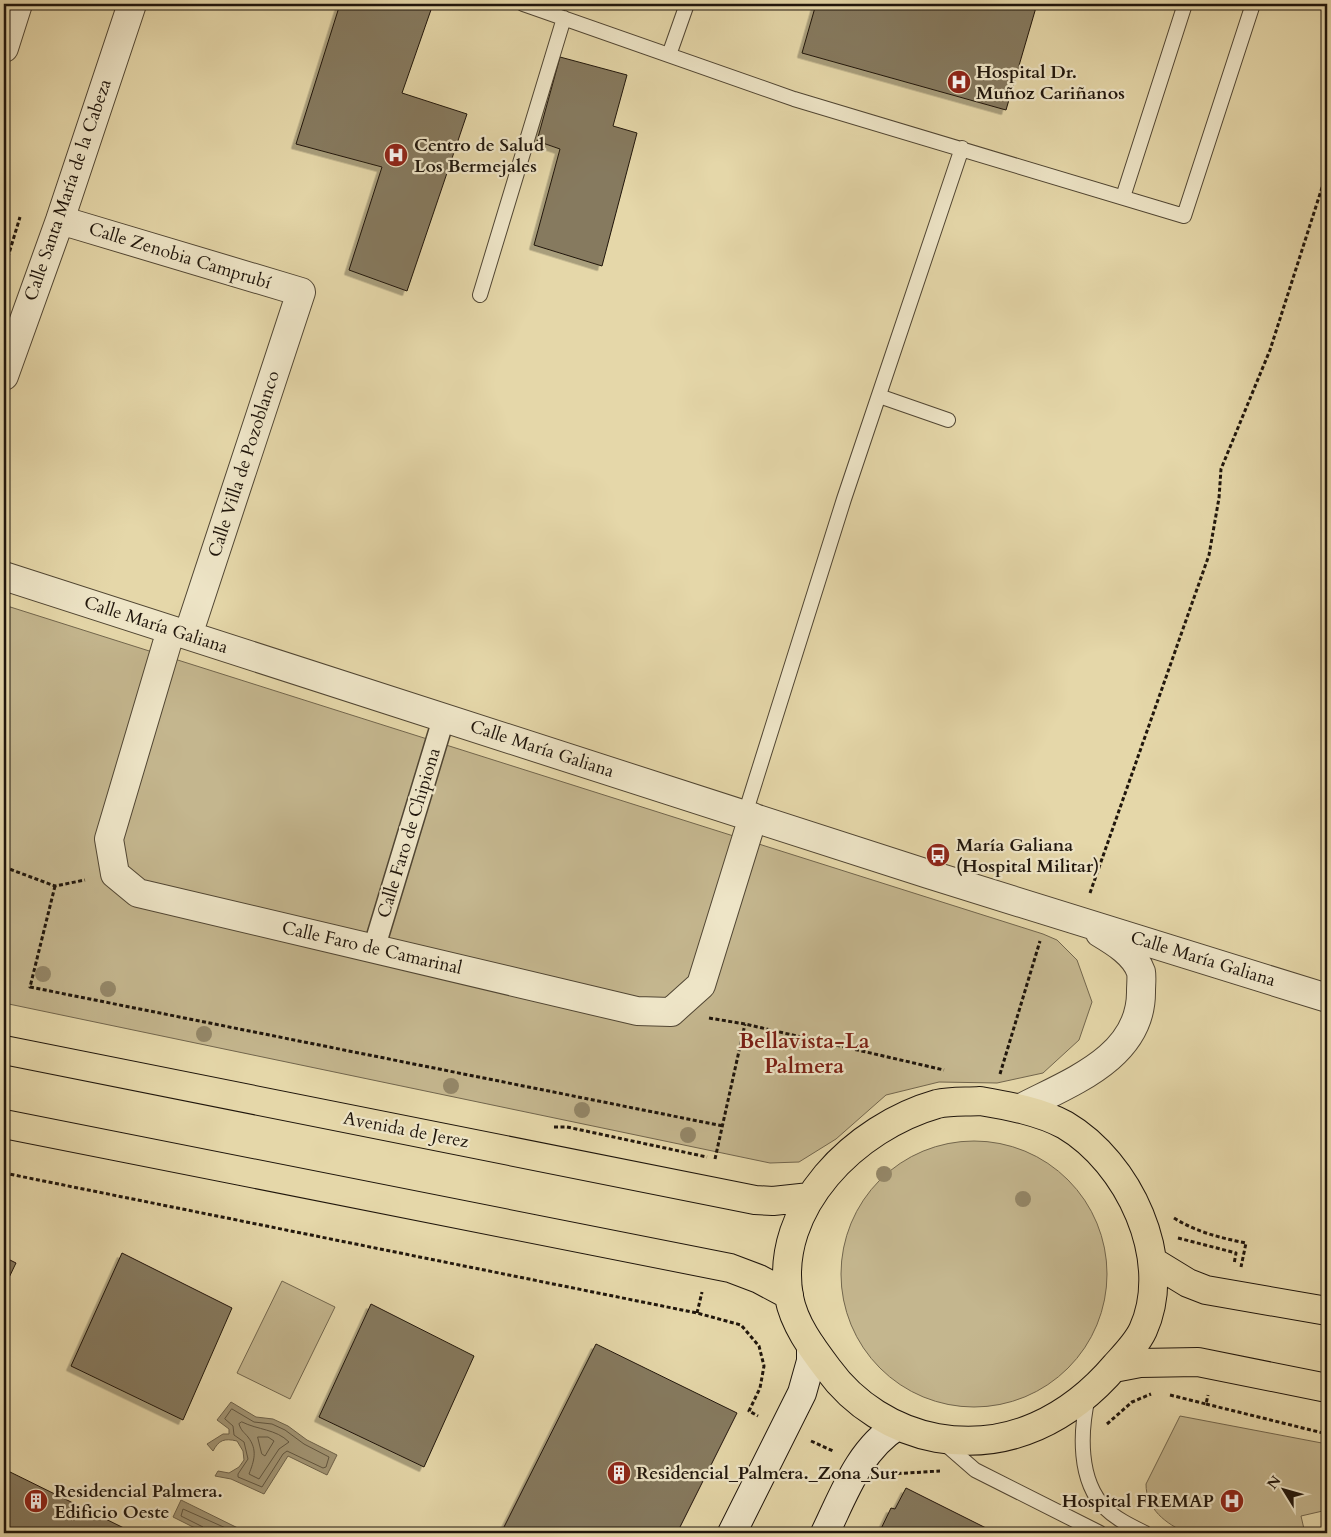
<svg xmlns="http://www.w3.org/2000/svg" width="1331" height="1537" viewBox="0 0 1331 1537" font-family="Cardo,serif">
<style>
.green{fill:#c4b68e;stroke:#72664d}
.water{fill:#a29574;stroke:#6e624a}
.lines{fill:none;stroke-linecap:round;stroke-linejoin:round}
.shore{stroke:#615640;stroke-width:1}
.building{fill:#867a5e;stroke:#20160c;filter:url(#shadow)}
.service-casing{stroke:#514633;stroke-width:16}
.pedestrian-casing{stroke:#514633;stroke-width:24}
.minor-casing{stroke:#514633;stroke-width:30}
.secondary-casing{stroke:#20160c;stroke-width:30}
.primary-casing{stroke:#20160c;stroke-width:30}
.path{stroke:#20160c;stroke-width:3;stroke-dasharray:4 2.5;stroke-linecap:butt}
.service{stroke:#eee5c7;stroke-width:14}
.pedestrian{stroke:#eee5c7;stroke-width:21}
.minor{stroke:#eee5c7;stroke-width:28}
.secondary{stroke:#eee5c7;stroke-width:28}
.primary{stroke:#e5d7a9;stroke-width:28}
.tree{fill:#948768}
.labels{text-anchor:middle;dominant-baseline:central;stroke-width:4.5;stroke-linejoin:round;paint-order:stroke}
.poi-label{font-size:18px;font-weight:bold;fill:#20160c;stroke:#eee5c7;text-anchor:start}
.street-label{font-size:18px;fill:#20160c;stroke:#eee5c7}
.district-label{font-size:22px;font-weight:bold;fill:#7a1f14;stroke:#eee5c7}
</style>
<defs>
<filter id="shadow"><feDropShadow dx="-4.5" dy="4.5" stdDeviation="0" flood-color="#0004"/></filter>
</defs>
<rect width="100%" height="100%" fill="#e5d7a9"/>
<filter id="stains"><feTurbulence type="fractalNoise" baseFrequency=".004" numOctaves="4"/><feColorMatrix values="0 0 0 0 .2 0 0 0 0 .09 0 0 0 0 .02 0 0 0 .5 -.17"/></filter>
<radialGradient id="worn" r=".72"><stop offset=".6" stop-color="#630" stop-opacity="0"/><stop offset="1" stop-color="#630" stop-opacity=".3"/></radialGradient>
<path class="green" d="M4 605 1043 934 1057 940 1077 960 1092 1002 1079 1040 1043 1073 997 1083 939 1082 886 1095 836 1139 799 1162 770 1163 4 1003Z
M841 1274a133 133 0 1 1 266 0a133 133 0 1 1-266 0Z
M282 1281 335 1307 290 1399 237 1373Z
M1180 1416 1327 1444V1510L1301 1516 1304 1529 1286 1533H1187C1166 1524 1146 1509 1146 1484Z"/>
<path class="water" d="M231 1402 256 1417 273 1419 288 1426 307 1440 337 1455 327 1475 288 1456 264 1494 231 1479 215 1476 218 1471 229 1473 239 1467 244 1460 243 1451 237 1441C224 1438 219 1440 213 1451L207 1444 223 1434H229V1429L217 1420Z
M181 1500 248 1533H205L173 1517Z"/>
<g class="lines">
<path class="shore" d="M232 1409 254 1422 272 1424 285 1430 304 1444 329 1457 326 1467 323 1468 287 1451 283 1454 262 1487 238 1477V1474L248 1459 244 1442 234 1435 233 1426 225 1419Z
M242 1422C258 1430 276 1429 289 1442L279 1449 259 1479 249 1474C254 1461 258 1450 248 1437 244 1432 241 1431 239 1424Z
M258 1437H268L274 1441 265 1456 262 1454Z
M206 1533 203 1527 181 1516 183 1509 237 1533"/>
</g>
<path class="building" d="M340 4H433L402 93 467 114 407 291 349 270 382 167 296 144Z
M816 4H1037L1006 110 802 53Z
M560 57 627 75 613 126 637 133 602 266 534 245 560 149 537 141Z
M122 1253 232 1308 183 1420 71 1366Z
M4 1257 16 1263 4 1288Z
M371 1304 474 1356 424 1467 319 1417Z
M596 1344 737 1413 677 1533H501Z
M4 1469 134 1533H4Z
M906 1488 996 1533H879L891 1508 895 1509Z"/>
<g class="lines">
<g class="service-casing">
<path id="service" d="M523 4 794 99 1184 216 1253 4
M669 55 687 4
M1123 197 1185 4
M480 295 564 18
M879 396 948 420
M745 814 844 499 962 148
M1088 1397C1080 1432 1078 1480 1105 1508 1116 1519 1131 1526 1145 1533
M944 1443 975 1470 1100 1533"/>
</g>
<g class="pedestrian-casing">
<path id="pedestrian" d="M374 948 444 717"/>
</g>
<g class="minor-casing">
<path id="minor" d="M4 48 18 4
M60 220 301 292 188 635
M4 376 60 220 132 4
M4 576 928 874 1327 998
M171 630 109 839 115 874 138 893 637 1011 671 1012 701 985 753 817
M1021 1108C1071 1082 1142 1057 1141 991 1141 985 1142 977 1141 972 1135 954 1115 942 1100 933"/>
</g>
<g class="secondary-casing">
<path id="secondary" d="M732 1533 802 1393 811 1361V1346
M825 1533C844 1494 859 1450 897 1426"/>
</g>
<g class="primary-casing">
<path id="primary" d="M4 1050 755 1200 773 1201 810 1197
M980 1101C1009 1106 1039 1111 1065 1125 1128 1162 1175 1259 1143 1330 1137 1343 1126 1354 1116 1365 1071 1418 1009 1451 937 1438 894 1430 854 1405 828 1369 812 1348 794 1324 789 1297 773 1207 856 1127 937 1104 950 1101 966 1102 980 1101Z
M4 1124 730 1268 759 1279 789 1295
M1152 1261 1188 1283 1206 1290 1327 1311
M1114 1368 1140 1363 1198 1362 1327 1388"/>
</g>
<path class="path" d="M4 270 20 217
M4 867 55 886 85 880
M55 886 30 987 723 1126
M1090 893 1209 555 1219 498 1221 469 1270 350 1327 172
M709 1018 745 1024 944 1070
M1000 1074 1040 941
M554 1127H567L707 1157
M715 1159 745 1024
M4 1173 697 1313 741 1325 759 1346 764 1366 760 1388 749 1411 758 1416
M1174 1218C1196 1232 1221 1238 1246 1243L1241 1267
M1178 1238 1236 1253 1234 1264
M697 1313 702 1292
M1170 1395 1206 1404 1208 1395
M1206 1404 1327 1434
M1107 1424 1132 1402 1151 1394
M811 1441 833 1451
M891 1474 940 1471"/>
<use href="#service" class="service"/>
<use href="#pedestrian" class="pedestrian"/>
<use href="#minor" class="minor"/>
<use href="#secondary" class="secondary"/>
<use href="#primary" class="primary"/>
</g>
<g class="tree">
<circle cx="43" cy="974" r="8"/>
<circle cx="108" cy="989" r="8"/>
<circle cx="204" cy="1034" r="8"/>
<circle cx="451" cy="1086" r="8"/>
<circle cx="582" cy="1110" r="8"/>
<circle cx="688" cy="1135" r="8"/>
<circle cx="884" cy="1174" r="8"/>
<circle cx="1023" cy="1199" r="8"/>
</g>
<defs>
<g id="hospital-disc" transform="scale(1.25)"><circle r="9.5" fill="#8f2418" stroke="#eee5c7"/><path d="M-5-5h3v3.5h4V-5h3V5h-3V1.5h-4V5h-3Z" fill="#fff"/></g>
<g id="bus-disc" transform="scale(1.25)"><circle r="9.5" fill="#8f2418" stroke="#eee5c7"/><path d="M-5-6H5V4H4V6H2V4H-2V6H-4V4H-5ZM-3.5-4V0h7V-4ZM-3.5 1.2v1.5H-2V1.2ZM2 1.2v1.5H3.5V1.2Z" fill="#fff"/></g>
<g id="building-disc" transform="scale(1.25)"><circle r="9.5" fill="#8f2418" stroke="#eee5c7"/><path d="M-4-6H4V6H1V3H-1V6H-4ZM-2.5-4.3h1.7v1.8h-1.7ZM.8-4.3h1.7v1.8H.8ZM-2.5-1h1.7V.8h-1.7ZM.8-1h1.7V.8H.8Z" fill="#fff"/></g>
</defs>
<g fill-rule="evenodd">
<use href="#hospital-disc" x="959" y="82"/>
<use href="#hospital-disc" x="396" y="155"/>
<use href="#bus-disc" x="938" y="855"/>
<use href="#building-disc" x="619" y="1473"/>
<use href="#building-disc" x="36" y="1501"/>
<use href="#hospital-disc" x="1232" y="1501"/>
</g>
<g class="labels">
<g class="poi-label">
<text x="976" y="72">Hospital Dr.<tspan x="976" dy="21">Muñoz Cariñanos</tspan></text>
<text x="414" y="145">Centro de Salud<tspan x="414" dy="21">Los Bermejales</tspan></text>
<text x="956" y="845">María Galiana<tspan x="956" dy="21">(Hospital Militar)</tspan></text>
<text x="636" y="1473">Residencial_Palmera._Zona_Sur</text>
<text x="54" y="1491">Residencial Palmera.<tspan x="54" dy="21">Edificio Oeste</tspan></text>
<text x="1214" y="1501" text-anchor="end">Hospital FREMAP</text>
</g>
<g class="street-label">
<text transform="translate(68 190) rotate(-71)">Calle Santa María de la Cabeza</text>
<text transform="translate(180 256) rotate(17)">Calle Zenobia Camprubí</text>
<text transform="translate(244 464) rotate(-72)">Calle Villa de Pozoblanco</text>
<text transform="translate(156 625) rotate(18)">Calle María Galiana</text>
<text transform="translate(542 749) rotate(18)">Calle María Galiana</text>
<text transform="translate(409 833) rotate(-73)">Calle Faro de Chipiona</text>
<text transform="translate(372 948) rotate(13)">Calle Faro de Camarinal</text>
<text transform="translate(1203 959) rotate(17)">Calle María Galiana</text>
<text transform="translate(406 1130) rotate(11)">Avenida de Jerez</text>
</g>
<g class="district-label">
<text x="804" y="1041">Bellavista-La<tspan x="804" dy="25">Palmera</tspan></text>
</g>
</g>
<rect width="1331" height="1537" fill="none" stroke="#e5d7a9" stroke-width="20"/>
<rect x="5" y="5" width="1321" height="1527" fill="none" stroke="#20160c" stroke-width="2.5"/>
<rect x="10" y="10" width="1311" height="1517" fill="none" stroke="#20160c"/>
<g transform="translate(1284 1490) rotate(307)" stroke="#eee5c7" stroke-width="4" paint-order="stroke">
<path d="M0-4L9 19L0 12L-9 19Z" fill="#20160c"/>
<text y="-8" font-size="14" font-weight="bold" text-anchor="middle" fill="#20160c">N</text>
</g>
<rect width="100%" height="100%" filter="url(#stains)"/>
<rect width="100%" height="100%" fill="url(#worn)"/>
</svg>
